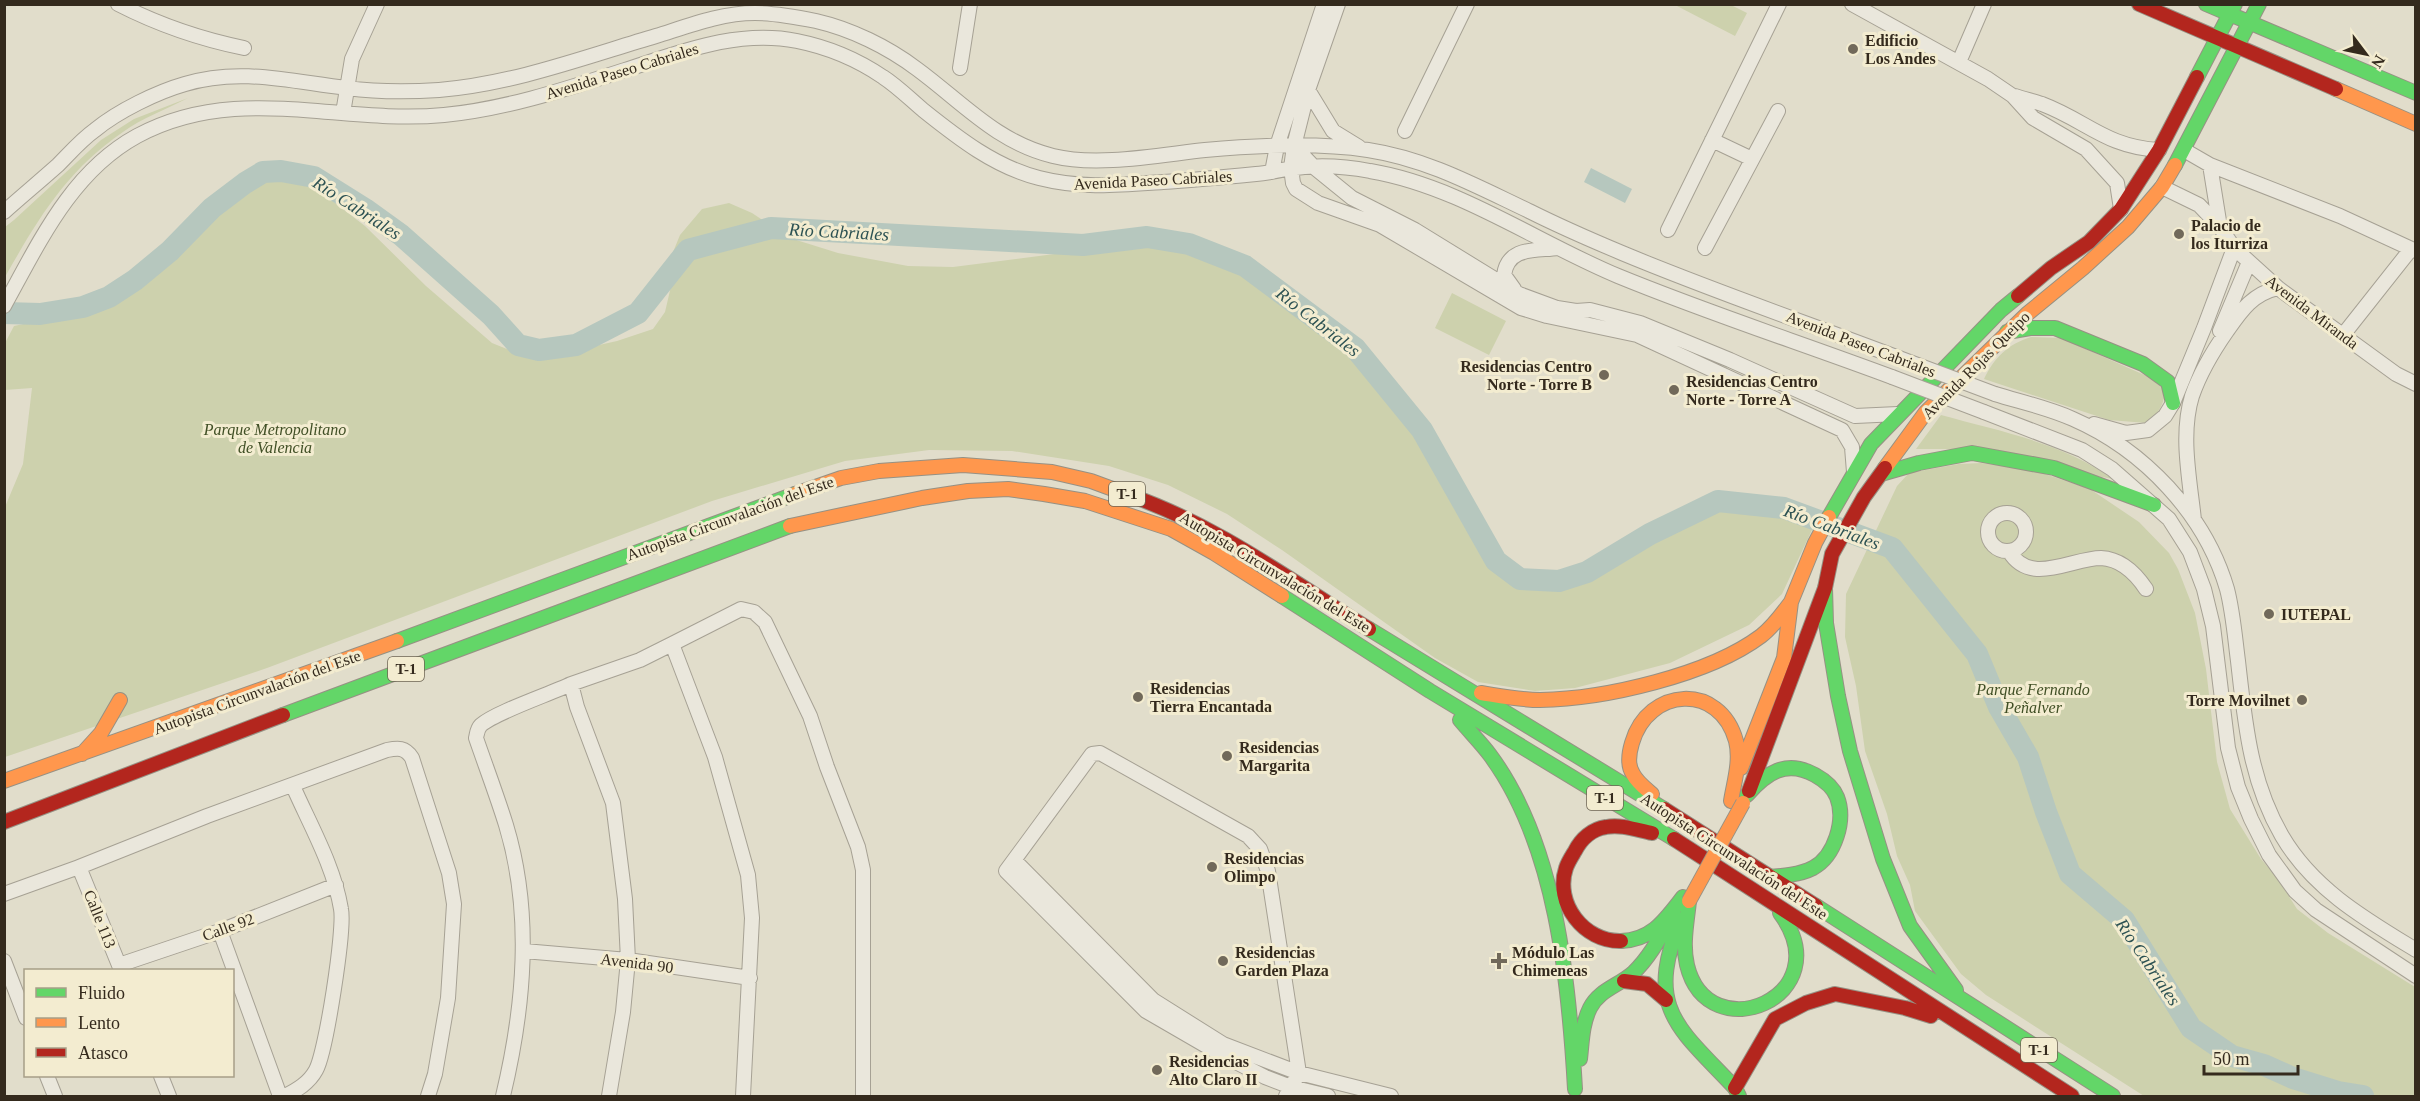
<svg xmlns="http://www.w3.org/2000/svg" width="2420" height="1101" viewBox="0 0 2420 1101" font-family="'Times New Roman',serif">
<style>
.green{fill:#cdd1ad}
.water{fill:#b6c7be}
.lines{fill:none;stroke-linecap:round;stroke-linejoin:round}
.river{stroke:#b6c7be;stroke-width:22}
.street-casing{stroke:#a6a194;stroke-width:16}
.fast-casing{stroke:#969184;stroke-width:16}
.slow-casing{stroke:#969184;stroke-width:16}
.jam-casing{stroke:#969184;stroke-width:16}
.street{stroke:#eae7dc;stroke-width:14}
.fast{stroke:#63d668;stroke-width:14}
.slow{stroke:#ff974d;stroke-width:14}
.jam{stroke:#b3261e;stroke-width:14}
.street-bridge-casing{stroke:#a6a194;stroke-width:16;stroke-linecap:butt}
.slow-bridge-casing{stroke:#969184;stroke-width:16;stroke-linecap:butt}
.street-bridge{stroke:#eae7dc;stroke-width:14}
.slow-bridge{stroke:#ff974d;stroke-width:14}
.poi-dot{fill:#71695a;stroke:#f3ecd0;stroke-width:2}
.labels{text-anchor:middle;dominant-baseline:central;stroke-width:6;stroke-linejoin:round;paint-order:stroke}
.shield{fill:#f3ecd0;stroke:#6d6453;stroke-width:1.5}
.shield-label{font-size:15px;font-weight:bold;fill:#342a1d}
.poi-label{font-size:16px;font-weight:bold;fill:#342a1d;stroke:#f3ecd0;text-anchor:start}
.street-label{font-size:16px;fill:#342a1d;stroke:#f3ecd0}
.park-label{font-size:16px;font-style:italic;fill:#404f25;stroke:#f3ecd0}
.water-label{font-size:18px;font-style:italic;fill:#2d5253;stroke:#f3ecd0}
</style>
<rect width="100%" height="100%" fill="#e1ddcb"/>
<path class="green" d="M1678 5H1731L1747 13 1735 36 1677 6Z
M188 98C167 109 142 118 123 132 66 171 38 219 5 277V227L14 220 101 140 134 119Z
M261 175 309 183 365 226 426 286 492 343 517 353H563L617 341 653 329 665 312 672 282 669 262 680 235 702 209 729 203 752 213 790 238 838 253 908 266 953 267 1148 242 1189 247 1226 258 1265 279 1314 313 1368 362 1409 406 1486 548 1506 570 1548 586 1595 577 1726 498 1799 511 1818 517 1782 594 1749 625 1670 663 1575 688 1535 691 1478 682 1435 658 1282 550 1227 514 1168 485 1109 466 1012 451 929 450 845 461 712 501 267 668 5 757V507L23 464 32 388 5 390V343L14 326 66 315 101 303 144 271 195 228 230 191Z
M1452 293 1506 321 1489 355 1435 328Z
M2031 337 2061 338 2149 377 2160 386 2165 393C2163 407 2157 414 2147 423L2109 420 1984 379C1994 358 2008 344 2031 337Z
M1941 415C1999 431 2063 443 2113 479L1950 449H1916Z
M1981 463 2033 470 2090 489 2139 522 2169 553 2178 569 2195 613 2206 669 2217 762 2230 809 2261 859 2278 879 2297 909 2328 933 2415 987V1096H2144L1986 995 1961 974 1915 911 1910 885 1897 856 1887 814 1865 751 1856 686 1845 637 1846 594 1897 486 1909 473 1959 464Z"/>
<path class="water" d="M1591 168 1632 189 1625 203 1584 182Z"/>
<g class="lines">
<path class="river" d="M4 313 40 314 83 307 109 297 135 280 170 251 212 208 245 183 263 172 281 171 314 177 365 209 401 235 491 315 518 345 539 350 576 345 638 313 688 250 771 228 1083 245 1147 237 1189 244 1245 266 1355 348 1422 430 1496 561 1520 579 1559 581 1587 572 1650 534 1718 501 1784 508 1892 548 1977 654 1999 707 2028 757 2046 812 2070 874 2124 920 2191 1028 2232 1056 2264 1065 2293 1078 2338 1092 2363 1096"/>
<g class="street-casing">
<path id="street" d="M118 4C159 25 200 39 244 48
M1338 4 1308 90 1294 146 1291 168 1293 183 1296 189 1318 203 1380 225 1521 308 1547 316 1637 335 1842 430 1852 447 1854 472
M1852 4 1988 79 2013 96 2033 118 2086 149 2117 183 2121 209
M1959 62 1984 4
M960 68 970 4
M1308 90 1333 131 1359 147
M2015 96C2024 99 2033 101 2042 104 2087 121 2106 147 2159 150
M343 113 352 59 377 4
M1405 131 1467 4
M1712 140 1752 159
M1294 146 1315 168 1352 198 1415 230 1519 294 1557 308 1576 311 1590 310 1640 323 1730 360 1855 416 1898 414
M2184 150 2210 165 2340 216 2416 251
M2210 165 2220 227
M1272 172 1277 146 1324 4
M2162 187 2199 205 2220 227 2234 248 2278 288 2396 374 2416 384
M4 212C22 196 40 181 58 165 70 153 81 140 95 130 118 111 157 92 185 84 240 67 293 82 347 88 377 92 409 92 439 90 513 84 585 57 656 36 688 26 721 13 755 13 775 13 796 17 816 21 851 29 888 47 917 69 962 102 996 142 1053 156 1097 167 1159 155 1205 150 1258 145 1315 142 1368 150 1427 159 1476 186 1529 211 1559 226 1591 240 1622 253 1713 291 1807 323 1899 358
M1668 230 1779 4
M1705 248 1778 111
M1514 289 1504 275C1508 246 1536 251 1558 248
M4 306C39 243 71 172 137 136 237 82 338 125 444 115 506 109 566 89 625 70 681 52 738 29 797 41 827 47 858 60 883 77 897 86 910 99 923 110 958 138 995 167 1039 178 1082 189 1119 185 1163 182 1194 180 1225 177 1256 174 1267 173 1277 171 1287 169 1313 165 1344 166 1370 171 1459 186 1536 242 1618 276 1708 313 1801 343 1892 377
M2220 331 2249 262
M2343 335 2411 249
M1995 394C2021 402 2049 408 2073 419 2144 450 2205 514 2227 589 2233 612 2235 638 2238 661 2245 723 2250 781 2282 836 2313 889 2365 919 2416 950
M1984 412 2082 450 2112 469 2169 519 2190 552 2204 589 2213 626 2228 748 2238 787 2251 819 2269 855 2295 891 2316 910 2416 976
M2094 424 2126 433 2148 430 2165 416 2173 403 2204 328 2234 248
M1988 532a19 19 0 1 1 38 0a19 19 0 1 1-38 0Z
M2194 520C2190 481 2180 435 2192 396 2200 373 2213 351 2227 331 2241 311 2252 294 2278 288
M2009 551C2030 587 2072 558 2101 558 2122 559 2136 574 2146 589
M672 644 741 609 754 612 765 622 810 716 827 767 858 847 863 870V1096
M1015 861 1153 1000 1223 1044 1299 1073 1391 1096
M79 867 121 970
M4 894 79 867 207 816 387 750C398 748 405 747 412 758L449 873 454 904 448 998 435 1074 428 1096
M220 931 280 1096
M524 951 628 960 750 978
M4 961 26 1018
M119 965 220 931 336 885
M47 1076 55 1096
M161 1076 169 1096
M285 1096C297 1090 309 1083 316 1070 326 1052 345 929 341 909 334 866 310 825 293 786
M503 1096C524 1008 533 914 506 825 497 796 486 767 476 738 477 734 477 729 481 725 496 712 550 694 571 684
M609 1096 623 1012 628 960 625 899 613 803 577 707 571 684 640 660 672 644 715 757 748 875 752 918 743 1096
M1286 1096 1299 1073 1268 871 1260 849 1248 836 1100 753 1092 754 1006 871 1146 1011 1222 1055 1265 1077 1291 1087 1328 1096"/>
</g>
<g class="fast-casing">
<path id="fast" d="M2206 4 2416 93
M2197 77 2235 4
M2175 165 2259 4
M2007 332 2030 328H2055L2143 364 2168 382 2173 403
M1881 474 1919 463 1972 453 2054 468 2154 505
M1829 517 1871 444 2001 310 2018 296
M1825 588 1826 623 1838 696 1850 751 1883 859 1910 926 1956 990
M1282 596 1430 691 1674 839
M1369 629 1664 809
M397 641 795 494
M283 715 790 526
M1460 720C1470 732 1481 743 1490 755 1556 844 1569 981 1575 1089
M1747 795C1766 773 1786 759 1815 775 1824 780 1833 787 1837 797 1846 820 1835 856 1813 868 1799 875 1783 876 1768 877
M1689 901C1687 922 1682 944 1687 965 1708 1052 1842 997 1780 913
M1816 906 2113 1096
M1681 919C1644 1009 1678 1027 1735 1088L1739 1096
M1621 941C1652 940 1665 920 1683 897
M1580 1059C1582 1042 1582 1024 1590 1008 1599 990 1618 986 1633 973 1648 959 1658 941 1668 923"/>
</g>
<g class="slow-casing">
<path id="slow" d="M2336 89 2416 124
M1885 468 1926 412 2027 314 2083 268 2128 227 2162 187 2175 165
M795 494 841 478 879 471 963 465 1052 472 1091 481 1129 495
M790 526 922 498 968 491 1008 489 1044 494 1085 501 1171 529 1214 553 1282 596
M1481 693C1500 696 1520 700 1540 700 1604 699 1709 675 1761 636 1773 627 1782 614 1791 602
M82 754 101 733 120 700
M1741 768 1784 658 1791 602 1815 543 1829 517
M4 781 397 641
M1652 794C1645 788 1637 782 1633 774 1627 765 1629 753 1632 743 1648 687 1720 682 1736 741 1741 761 1734 782 1731 801"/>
</g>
<g class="jam-casing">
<path id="jam" d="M2139 4 2336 89
M2018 296 2051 268 2089 242 2121 209 2159 150 2197 77
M1129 495C1216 525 1291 581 1369 629
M1749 791 1825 588 1832 554 1864 497 1885 468
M1664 809 1816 906
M4 822 283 715
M1674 839 2072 1096
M1621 941C1584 942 1554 903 1566 868 1568 862 1572 856 1575 851 1581 839 1592 829 1606 827 1621 824 1637 830 1652 833
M1624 981 1647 984 1666 1000
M1735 1088 1775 1019 1806 1003 1835 994 1905 1008 1931 1016"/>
</g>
<use href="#street" class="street"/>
<use href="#fast" class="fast"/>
<use href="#slow" class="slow"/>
<use href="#jam" class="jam"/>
<g class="street-bridge-casing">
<path id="street-bridge" d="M1899 358 1995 394
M1892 377 1984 412"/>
</g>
<g class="slow-bridge-casing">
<path id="slow-bridge" d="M1689 901 1743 803"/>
</g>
<use href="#street-bridge" class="street-bridge"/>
<use href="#slow-bridge" class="slow-bridge"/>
</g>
<g class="poi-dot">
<circle cx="1853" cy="49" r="6"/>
<circle cx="2179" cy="234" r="6"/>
<circle cx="1604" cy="375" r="6"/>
<circle cx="1674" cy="390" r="6"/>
<circle cx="2269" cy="614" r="6"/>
<circle cx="1138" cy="697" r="6"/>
<circle cx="2302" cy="700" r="6"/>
<circle cx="1227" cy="756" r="6"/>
<circle cx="1212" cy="867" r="6"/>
<circle cx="1223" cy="961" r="6"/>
<path d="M1496 952h6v6h6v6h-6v6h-6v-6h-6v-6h6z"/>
<circle cx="1157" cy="1070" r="6"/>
</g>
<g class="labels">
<g class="shield">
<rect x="1109" y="482" width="36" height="24" rx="4.5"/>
<rect x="388" y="657" width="36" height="24" rx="4.5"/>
<rect x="1587" y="786" width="36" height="24" rx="4.5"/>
<rect x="2021" y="1038" width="36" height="24" rx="4.5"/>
</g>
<g class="shield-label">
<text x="1127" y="494">T-1</text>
<text x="406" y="669">T-1</text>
<text x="1605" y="798">T-1</text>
<text x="2039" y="1050">T-1</text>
</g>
<g class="poi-label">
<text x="1865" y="40">Edificio<tspan x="1865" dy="18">Los Andes</tspan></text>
<text x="2191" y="225">Palacio de<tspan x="2191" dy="18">los Iturriza</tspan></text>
<text x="1592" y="366" text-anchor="end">Residencias Centro<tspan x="1592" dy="18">Norte - Torre B</tspan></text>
<text x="1686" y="381">Residencias Centro<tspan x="1686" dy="18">Norte - Torre A</tspan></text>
<text x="2281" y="614">IUTEPAL</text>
<text x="1150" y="688">Residencias<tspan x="1150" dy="18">Tierra Encantada</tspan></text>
<text x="2290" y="700" text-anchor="end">Torre Movilnet</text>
<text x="1239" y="747">Residencias<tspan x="1239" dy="18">Margarita</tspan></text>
<text x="1224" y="858">Residencias<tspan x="1224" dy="18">Olimpo</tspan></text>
<text x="1235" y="952">Residencias<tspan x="1235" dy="18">Garden Plaza</tspan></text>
<text x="1512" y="952">Módulo Las<tspan x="1512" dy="18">Chimeneas</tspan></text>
<text x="1169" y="1061">Residencias<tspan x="1169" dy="18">Alto Claro II</tspan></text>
</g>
<g class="street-label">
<text transform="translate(622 71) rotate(-17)">Avenida Paseo Cabriales</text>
<text transform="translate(1153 180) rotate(-3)">Avenida Paseo Cabriales</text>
<text transform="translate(2312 312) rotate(37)">Avenida Miranda</text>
<text transform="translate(1861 344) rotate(21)">Avenida Paseo Cabriales</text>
<text transform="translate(1976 365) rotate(-45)">Avenida Rojas Queipo</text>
<text transform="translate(730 518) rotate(-20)">Autopista Circunvalación del Este</text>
<text transform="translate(1275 572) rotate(31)">Autopista Circunvalación del Este</text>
<text transform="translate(257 692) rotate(-20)">Autopista Circunvalación del Este</text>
<text transform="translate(1734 856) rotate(33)">Autopista Circunvalación del Este</text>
<text transform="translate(100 919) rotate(68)">Calle 113</text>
<text transform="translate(228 927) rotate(-20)">Calle 92</text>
<text transform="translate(637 963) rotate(7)">Avenida 90</text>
</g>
<g class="park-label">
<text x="275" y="429">Parque Metropolitano<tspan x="275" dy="18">de Valencia</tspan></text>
<text x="2033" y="689">Parque Fernando<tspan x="2033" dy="18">Peñalver</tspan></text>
</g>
<g class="water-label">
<text transform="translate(357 208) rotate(33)">Río Cabriales</text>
<text transform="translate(839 232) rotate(3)">Río Cabriales</text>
<text transform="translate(1318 322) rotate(38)">Río Cabriales</text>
<text transform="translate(1832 527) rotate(20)">Río Cabriales</text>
<text transform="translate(2148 962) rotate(56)">Río Cabriales</text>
</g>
</g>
<rect width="2420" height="1101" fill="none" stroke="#342a1d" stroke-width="12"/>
<rect x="24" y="969" width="210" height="108" fill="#f3ecd0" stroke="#a79e88" stroke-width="1.5"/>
<rect x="36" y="988" width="30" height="9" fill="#63d668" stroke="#a79e88" stroke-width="1.5"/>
<text x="78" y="999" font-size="18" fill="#342a1d">Fluido</text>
<rect x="36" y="1018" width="30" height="9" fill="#ff974d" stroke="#a79e88" stroke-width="1.5"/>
<text x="78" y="1029" font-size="18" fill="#342a1d">Lento</text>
<rect x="36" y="1048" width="30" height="9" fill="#b3261e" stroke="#a79e88" stroke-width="1.5"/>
<text x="78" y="1059" font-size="18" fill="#342a1d">Atasco</text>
<g transform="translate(2366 54) rotate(122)" stroke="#f3ecd0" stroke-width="4.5" paint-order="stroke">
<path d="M0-4.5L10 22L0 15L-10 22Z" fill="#342a1d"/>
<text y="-9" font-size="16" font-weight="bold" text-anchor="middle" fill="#342a1d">N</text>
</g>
<path d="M2204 1065v9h94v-9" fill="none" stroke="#342a1d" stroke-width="3"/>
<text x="2213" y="1065" font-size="18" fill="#342a1d" stroke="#f3ecd0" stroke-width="4.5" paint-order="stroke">50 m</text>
</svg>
